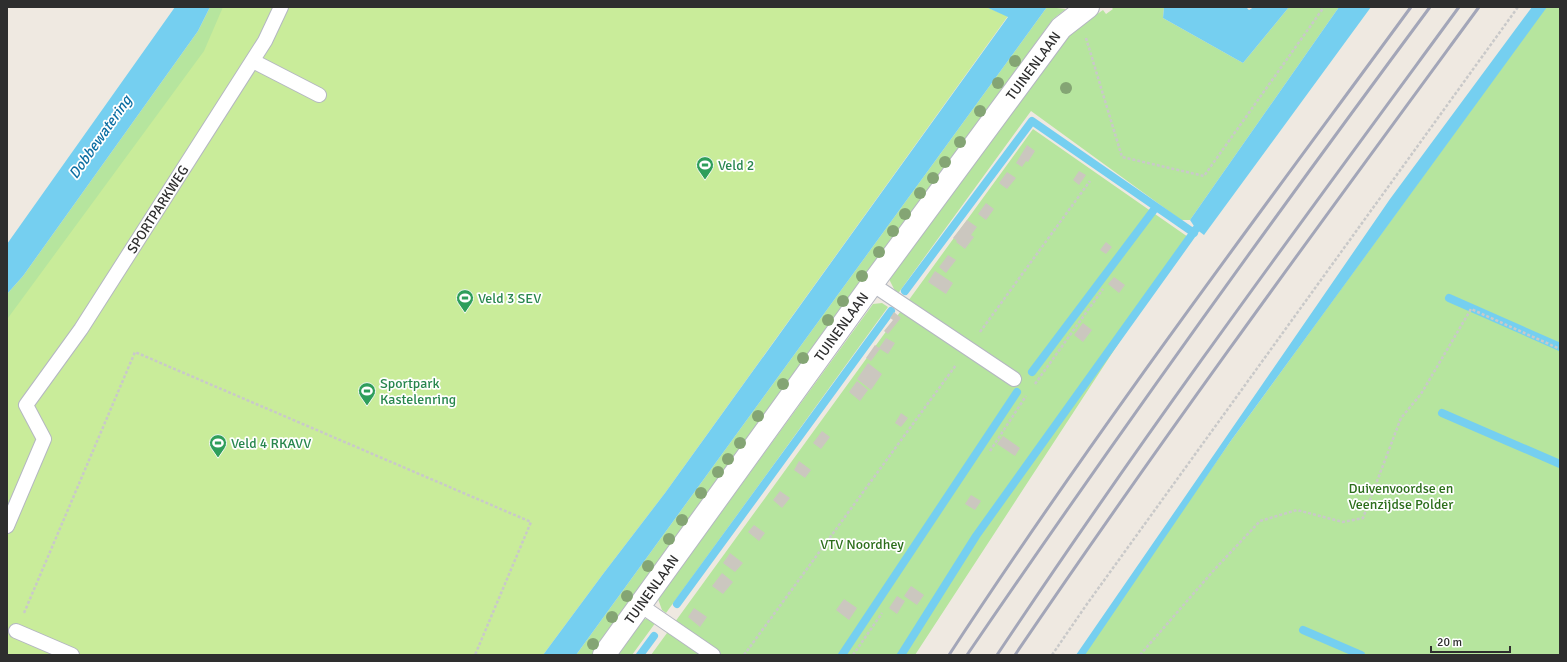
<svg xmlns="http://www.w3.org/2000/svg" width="1567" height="662" viewBox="0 0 1567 662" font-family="Signika,sans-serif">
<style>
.green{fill:#b6e59e}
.pitch{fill:#c9ec9a}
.water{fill:#75cff0}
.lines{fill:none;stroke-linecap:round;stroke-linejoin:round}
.stream{stroke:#75cff0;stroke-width:8}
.building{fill:#cbc7bf}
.service-casing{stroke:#b4b7c1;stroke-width:16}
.minor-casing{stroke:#b4b7c1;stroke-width:24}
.path{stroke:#c9c9c9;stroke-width:2.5;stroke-dasharray:3 2;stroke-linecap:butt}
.service{stroke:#fff;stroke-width:14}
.minor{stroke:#fff;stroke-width:22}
.rail{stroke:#a3a6b8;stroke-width:3}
.tree{fill:#84a574}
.labels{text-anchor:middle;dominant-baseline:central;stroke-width:3.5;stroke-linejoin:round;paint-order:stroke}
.street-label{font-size:14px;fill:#2e2e2e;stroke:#fff}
.leisure-label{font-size:14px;fill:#27864d;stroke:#fff;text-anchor:start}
.park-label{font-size:14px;fill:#2c6e1b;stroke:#fff}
.water-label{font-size:15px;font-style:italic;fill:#0d6fa3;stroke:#fff}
</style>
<rect width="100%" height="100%" fill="#efe9e1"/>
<path class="green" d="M210 7H266L7 384V294L23 276 198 31Z
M1047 7 1066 9 1053 19 592 655H576Z
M1111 7H1164L1163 18 1243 63 1289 7H1339L1190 220H1181L1031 111 897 295 889 279 1070 33 1103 10 1106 14 1113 9Z
M1546 7H1560V655H1082L1230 442Z
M1033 129 1188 237 915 655H651Z
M882 303 888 307 666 613 662 610 658 599 873 304Z
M643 619H653L656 622 632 655H617Z"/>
<path class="pitch" d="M223 7H986L1008 16 665 493 603 574 543 655H7V318H8L204 51Z"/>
<path class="water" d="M175 7H210L198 31 23 276 7 294V244Z
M986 7H1047L576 655H543L603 574 665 493 1008 17Z
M1164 7H1246L1249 10 1254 7H1289L1243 63 1163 18Z
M1339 7H1371L1204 235 1196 229 1190 220Z
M1532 7H1547L1230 442 1085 655H1076L1390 199Z"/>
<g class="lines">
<path class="stream" d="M905 291 1032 121 1194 233
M1449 298 1560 347
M1032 372 1156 207
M1442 413 1560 464
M677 604 891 311
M1303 630 1361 655
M640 655 654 636
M842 655 1017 392
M901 655 976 536 1196 229"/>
</g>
<path class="building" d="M1027 145 1035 151 1028 162 1026 161 1022 167 1016 163Z
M1079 171 1086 175 1079 185 1073 180Z
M1007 172 1016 178 1007 189 999 183Z
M986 203 994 209 986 220 978 214Z
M967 220 977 227 971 235 974 237 965 249 956 242 957 241 953 238Z
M1106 242 1112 247 1106 254 1100 250Z
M948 255 956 260 946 273 939 267Z
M935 271 953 283 946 294 928 282Z
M1114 277 1125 285 1119 293 1108 284Z
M894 312 901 318 888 334 884 331 893 320 890 318Z
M1083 323 1092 330 1083 342 1074 335Z
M886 338 895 343 888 354 880 349 871 361 866 358 875 345 879 348Z
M868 363 882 374 871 390 857 379Z
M857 381 868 390 860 401 849 392Z
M901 413 908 418 901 427 895 423Z
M822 431 830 437 821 449 813 443Z
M1003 436 1020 448 1015 456 997 444Z
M799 461 811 470 805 478 794 470Z
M780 491 790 498 782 508 773 500Z
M971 495 981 501 975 510 965 504Z
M754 525 765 533 759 541 748 532Z
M730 553 743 563 735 572 723 563Z
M722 573 733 582 723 594 712 586Z
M911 586 924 595 917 605 904 596Z
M897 596 905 601 897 614 889 608Z
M844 599 857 608 849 620 836 610Z
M694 608 707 617 700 627 688 617Z"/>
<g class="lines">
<g class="service-casing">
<g id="service">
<path d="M253 61 319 95"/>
<path d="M872 284 1014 379"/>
<path id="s1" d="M7 526 44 439 26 405 81 329 265 41 281 7"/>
<path d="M640 605 713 655"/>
<path d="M16 631 72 655"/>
</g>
</g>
<g class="minor-casing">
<g id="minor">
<path id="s2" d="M604 655 872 284 1061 28 1088 7"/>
</g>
</g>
<path class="path" d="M1086 38 1122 157 1204 176 1324 7
M980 332 1090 181
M1035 384 1103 289
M990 451 1026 396
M24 613 135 352 531 522 475 655
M744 655 956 365
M853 655 882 613
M1052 655 1087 604 1518 7
M1140 655 1214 570 1260 521 1297 510 1343 522 1363 518 1401 418 1421 394 1471 309 1560 349"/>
<use href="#service" class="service"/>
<use href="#minor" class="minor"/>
<path class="rail" d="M949 655C1094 433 1254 221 1411 7
M967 655C1117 435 1272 220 1430 7
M997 655C1144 434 1302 221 1459 7
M1015 655C1164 435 1322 221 1479 7"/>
</g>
<g class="tree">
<circle cx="1015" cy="61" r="6"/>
<circle cx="998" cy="83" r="6"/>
<circle cx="1066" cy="88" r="6"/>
<circle cx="980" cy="111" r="6"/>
<circle cx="960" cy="142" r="6"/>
<circle cx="945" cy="162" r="6"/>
<circle cx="933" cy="178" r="6"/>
<circle cx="920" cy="193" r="6"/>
<circle cx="905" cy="214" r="6"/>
<circle cx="893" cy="231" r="6"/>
<circle cx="879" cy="252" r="6"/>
<circle cx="862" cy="276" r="6"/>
<circle cx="843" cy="301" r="6"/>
<circle cx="828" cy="320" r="6"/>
<circle cx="803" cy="358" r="6"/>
<circle cx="783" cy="384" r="6"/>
<circle cx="758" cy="416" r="6"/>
<circle cx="740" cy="443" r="6"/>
<circle cx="728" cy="459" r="6"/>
<circle cx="718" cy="472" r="6"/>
<circle cx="701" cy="493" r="6"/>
<circle cx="682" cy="520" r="6"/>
<circle cx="669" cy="539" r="6"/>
<circle cx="648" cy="566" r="6"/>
<circle cx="627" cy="596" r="6"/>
<circle cx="612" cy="617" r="6"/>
<circle cx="593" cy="644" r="6"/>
</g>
<defs>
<g id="stadium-pin" transform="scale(0.9)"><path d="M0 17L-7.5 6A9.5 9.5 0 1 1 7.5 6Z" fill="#2e9e5b" stroke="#fff"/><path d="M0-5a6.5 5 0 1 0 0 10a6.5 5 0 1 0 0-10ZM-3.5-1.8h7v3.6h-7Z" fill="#fff"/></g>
</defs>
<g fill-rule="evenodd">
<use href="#stadium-pin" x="705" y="165"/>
<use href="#stadium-pin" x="465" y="298"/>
<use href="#stadium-pin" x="367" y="391"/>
<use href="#stadium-pin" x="218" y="443"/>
</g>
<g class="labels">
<g class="street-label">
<text stroke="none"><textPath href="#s2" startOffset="729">TUINENLAAN</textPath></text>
<text stroke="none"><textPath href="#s1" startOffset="369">SPORTPARKWEG</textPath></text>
<text stroke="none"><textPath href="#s2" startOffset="405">TUINENLAAN</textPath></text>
<text stroke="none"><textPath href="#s2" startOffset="81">TUINENLAAN</textPath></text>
</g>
<g class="leisure-label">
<text x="718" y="165">Veld 2</text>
<text x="478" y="298">Veld 3 SEV</text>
<text x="380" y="383">Sportpark<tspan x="380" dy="16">Kastelenring</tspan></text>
<text x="231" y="443">Veld 4 RKAVV</text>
</g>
<g class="park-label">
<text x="1401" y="488">Duivenvoordse en<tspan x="1401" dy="16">Veenzijdse Polder</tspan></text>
<text x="862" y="544">VTV Noordhey</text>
</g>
<g class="water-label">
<text transform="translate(100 137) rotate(-55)">Dobbewatering</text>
</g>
</g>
<rect width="1567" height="662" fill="none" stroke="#2e2e2e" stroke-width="16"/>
<path d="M1431 646v6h79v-6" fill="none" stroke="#2e2e2e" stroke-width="2"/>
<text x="1437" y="646" font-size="12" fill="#2e2e2e" stroke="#ffffff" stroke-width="3" paint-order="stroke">20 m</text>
</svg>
